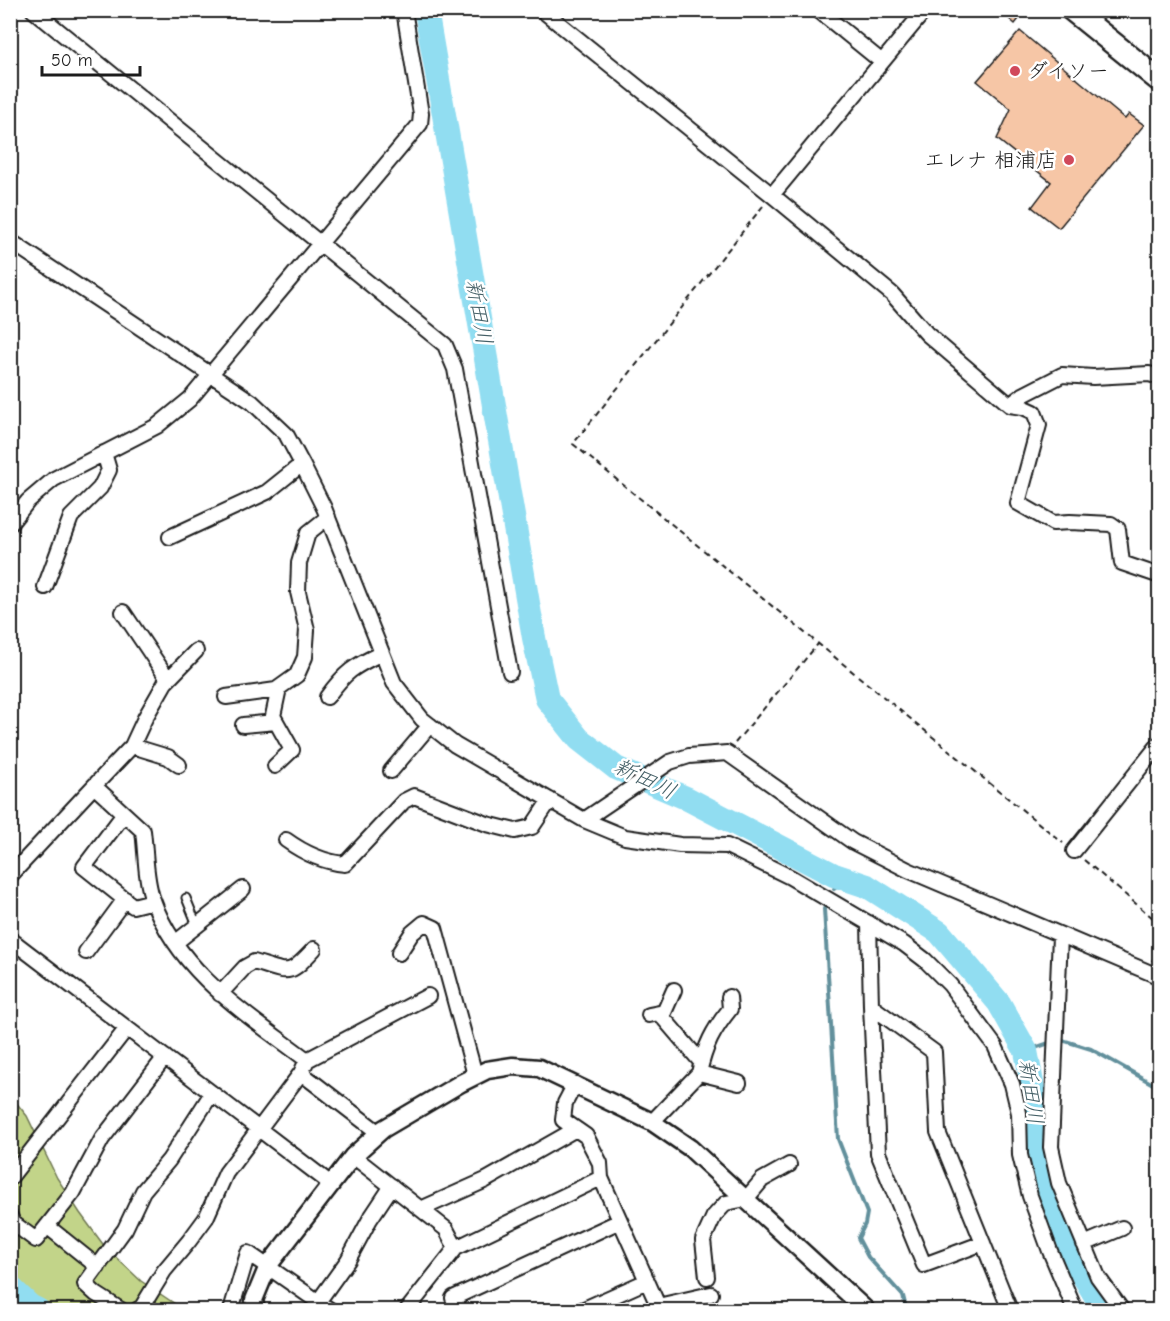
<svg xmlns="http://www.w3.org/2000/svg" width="1170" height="1321" viewBox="0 0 1170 1321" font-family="'Comic Neue','Klee One',sans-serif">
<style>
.green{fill:#c2d489;stroke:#6f7852;stroke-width:1.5}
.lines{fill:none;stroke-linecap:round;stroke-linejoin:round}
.stream{stroke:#62909c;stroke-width:4}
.river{stroke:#91ddf1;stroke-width:24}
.building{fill:#f6c6a6;stroke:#1c1c1c;stroke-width:1.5}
.service-casing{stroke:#1c1c1c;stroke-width:11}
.minor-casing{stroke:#1c1c1c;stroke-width:18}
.tertiary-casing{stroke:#1c1c1c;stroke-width:21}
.primary-casing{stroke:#1c1c1c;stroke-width:26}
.path{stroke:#1c1c1c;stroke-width:2;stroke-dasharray:6 4.5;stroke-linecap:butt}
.service{stroke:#fff;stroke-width:7}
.minor{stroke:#fff;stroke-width:14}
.tertiary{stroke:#fff;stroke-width:16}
.primary{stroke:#fff;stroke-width:21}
.poi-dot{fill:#d1495b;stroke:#fff;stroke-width:2}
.labels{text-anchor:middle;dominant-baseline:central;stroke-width:5;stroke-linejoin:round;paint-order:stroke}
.poi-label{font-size:21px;fill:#1c1c1c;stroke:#fff;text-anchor:start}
.water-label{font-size:22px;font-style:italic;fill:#456067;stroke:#fff}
</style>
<rect width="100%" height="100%" fill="#fff"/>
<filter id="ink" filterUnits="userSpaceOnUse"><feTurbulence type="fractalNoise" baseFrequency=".0167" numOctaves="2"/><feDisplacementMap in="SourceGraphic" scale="12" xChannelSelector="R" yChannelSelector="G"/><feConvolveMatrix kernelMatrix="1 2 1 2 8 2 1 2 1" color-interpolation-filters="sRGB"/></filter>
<g filter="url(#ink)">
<path class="green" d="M10 1095 27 1116 57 1178 80 1213 105 1247 141 1281 184 1310H15L11 1306Z"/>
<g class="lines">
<path class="stream" d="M834 889 840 878
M824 909 838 1139 867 1213 865 1224 858 1238 868 1257 903 1296 905 1304
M1059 1039 1091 1049 1160 1088
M1026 1051 1052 1042"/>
<path class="river" d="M426 10 534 638 547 699 579 739 616 768 686 798 834 875 867 886 939 932 999 1003 1026 1051 1037 1110 1038 1165 1071 1255 1104 1310
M10 1287 30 1306 38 1310"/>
</g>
<path class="building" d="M999 10H1026L1015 24Z
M1020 31 1125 119 1129 114 1144 125 1059 228 1032 207 1051 182 997 139 1011 109 977 81Z"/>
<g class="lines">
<g class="service-casing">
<path id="service" d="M186 898 197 925"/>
</g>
<g class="minor-casing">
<path id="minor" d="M33 10 445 345 455 369 510 672
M542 10 772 195 892 294 927 334 1010 405 1023 407 1034 412 1039 425 1018 503 1053 523 1070 522 1111 524 1118 529 1122 563 1160 576
M818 10 882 62
M772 195 925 10
M10 241 252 402 286 434 302 464 324 508 394 683 422 719 455 745 584 820 625 837 680 845 727 846 790 877 904 944 925 960 950 985 995 1046 1012 1084 1019 1113 1020 1155 1030 1196 1050 1251 1075 1310
M1010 405 1023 395 1062 375 1093 377 1149 374 1160 377
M10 524 28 501 54 479 157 426 190 399 420 124 421 114 404 10
M170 537 267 492 302 464
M45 587 71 517 100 488 109 470 104 453
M123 612 168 679
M226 697 276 690 297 675 305 657 307 630 298 592 299 563 308 533 328 517
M327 697C345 672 354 666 382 653
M243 725 276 722
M132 746 145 718 165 683 196 651
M275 766 292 750 273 716 279 688
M391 771 430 725
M94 786 132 746 168 757 179 765
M124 814 84 867 133 906 153 901
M584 820 670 762 689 756 727 753 853 842 908 870 1160 977
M286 840C304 853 323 862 345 864L404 801 414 796 487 824 515 831 532 827 550 800
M1074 851 1160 743
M10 876 94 786 143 831C146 853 145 879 153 900 178 972 249 1016 307 1060L301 1073 226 1173 206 1218 189 1241 164 1271 142 1307 137 1310
M869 923 871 1006 934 1052 938 1132 1010 1310
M1060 936 1051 1147 1059 1183 1098 1277 1122 1310
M10 939 331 1184
M175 943 243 889
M86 952 125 899
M399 953 412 933 424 923 435 928 475 1075
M220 994 245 967 254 962C290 973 288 977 314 949
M871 1006 878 1153 924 1265 983 1243
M649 1015 659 1013 701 1062
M662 1017 674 990
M307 1060 428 996
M301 1073 379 1133
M699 1073C705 1046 713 1030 730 1009L729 997
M575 1084 565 1103 563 1120 586 1136 600 1163 601 1178 660 1310
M652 1122 699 1073 739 1083
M353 1156 446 1229 456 1248
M10 1178 127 1028
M421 1209 486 1180 576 1129
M10 1216 13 1223 36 1240 73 1193 102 1139 165 1057
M47 1226 98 1267
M1084 1244 1122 1228
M707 1277 703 1240 714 1216 726 1203 746 1199 762 1180 789 1165
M318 1302 348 1260 370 1219 392 1186
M658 1306 711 1294
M121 1310 96 1294 85 1284 125 1229 143 1191 169 1160 212 1093
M231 1310 248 1253 330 1310
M407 1310 456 1248 601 1178
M459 1310 453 1298 620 1221
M582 1310 647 1281"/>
</g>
<g class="tertiary-casing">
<path id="tertiary" d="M256 1310 254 1300 268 1266 353 1156 383 1129 461 1083 487 1070 513 1066 539 1068 652 1122 690 1148 866 1310"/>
</g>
<g class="primary-casing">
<path id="primary" d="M1072 10 1160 81"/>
</g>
<path class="path" d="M763 206 573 444 1063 843
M735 743 818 644
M1084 860 1160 924
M1152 961 1160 950"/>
<use href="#service" class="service"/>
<use href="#minor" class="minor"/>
<use href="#tertiary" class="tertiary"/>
<use href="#primary" class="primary"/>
</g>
</g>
<g class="poi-dot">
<circle cx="1015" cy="71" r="6"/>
<circle cx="1069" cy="160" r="6"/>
</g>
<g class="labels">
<g class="poi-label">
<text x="1027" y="71">ダイソー</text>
<text x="1057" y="160" text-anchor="end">エレナ 相浦店</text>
</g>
<g class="water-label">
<text transform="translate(479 312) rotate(80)">新田川</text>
<text transform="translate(645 779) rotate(26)">新田川</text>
<text transform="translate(1031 1092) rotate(82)">新田川</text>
</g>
</g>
<rect width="1170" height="1321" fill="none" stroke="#fff" stroke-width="36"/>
<rect x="18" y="18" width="1134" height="1285" fill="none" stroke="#1c1c1c" stroke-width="2" filter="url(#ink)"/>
<path d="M42 66v9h98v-9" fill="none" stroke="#1c1c1c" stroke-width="3"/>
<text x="51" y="66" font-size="18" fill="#1c1c1c" stroke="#ffffff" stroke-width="4.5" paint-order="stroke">50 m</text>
</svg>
